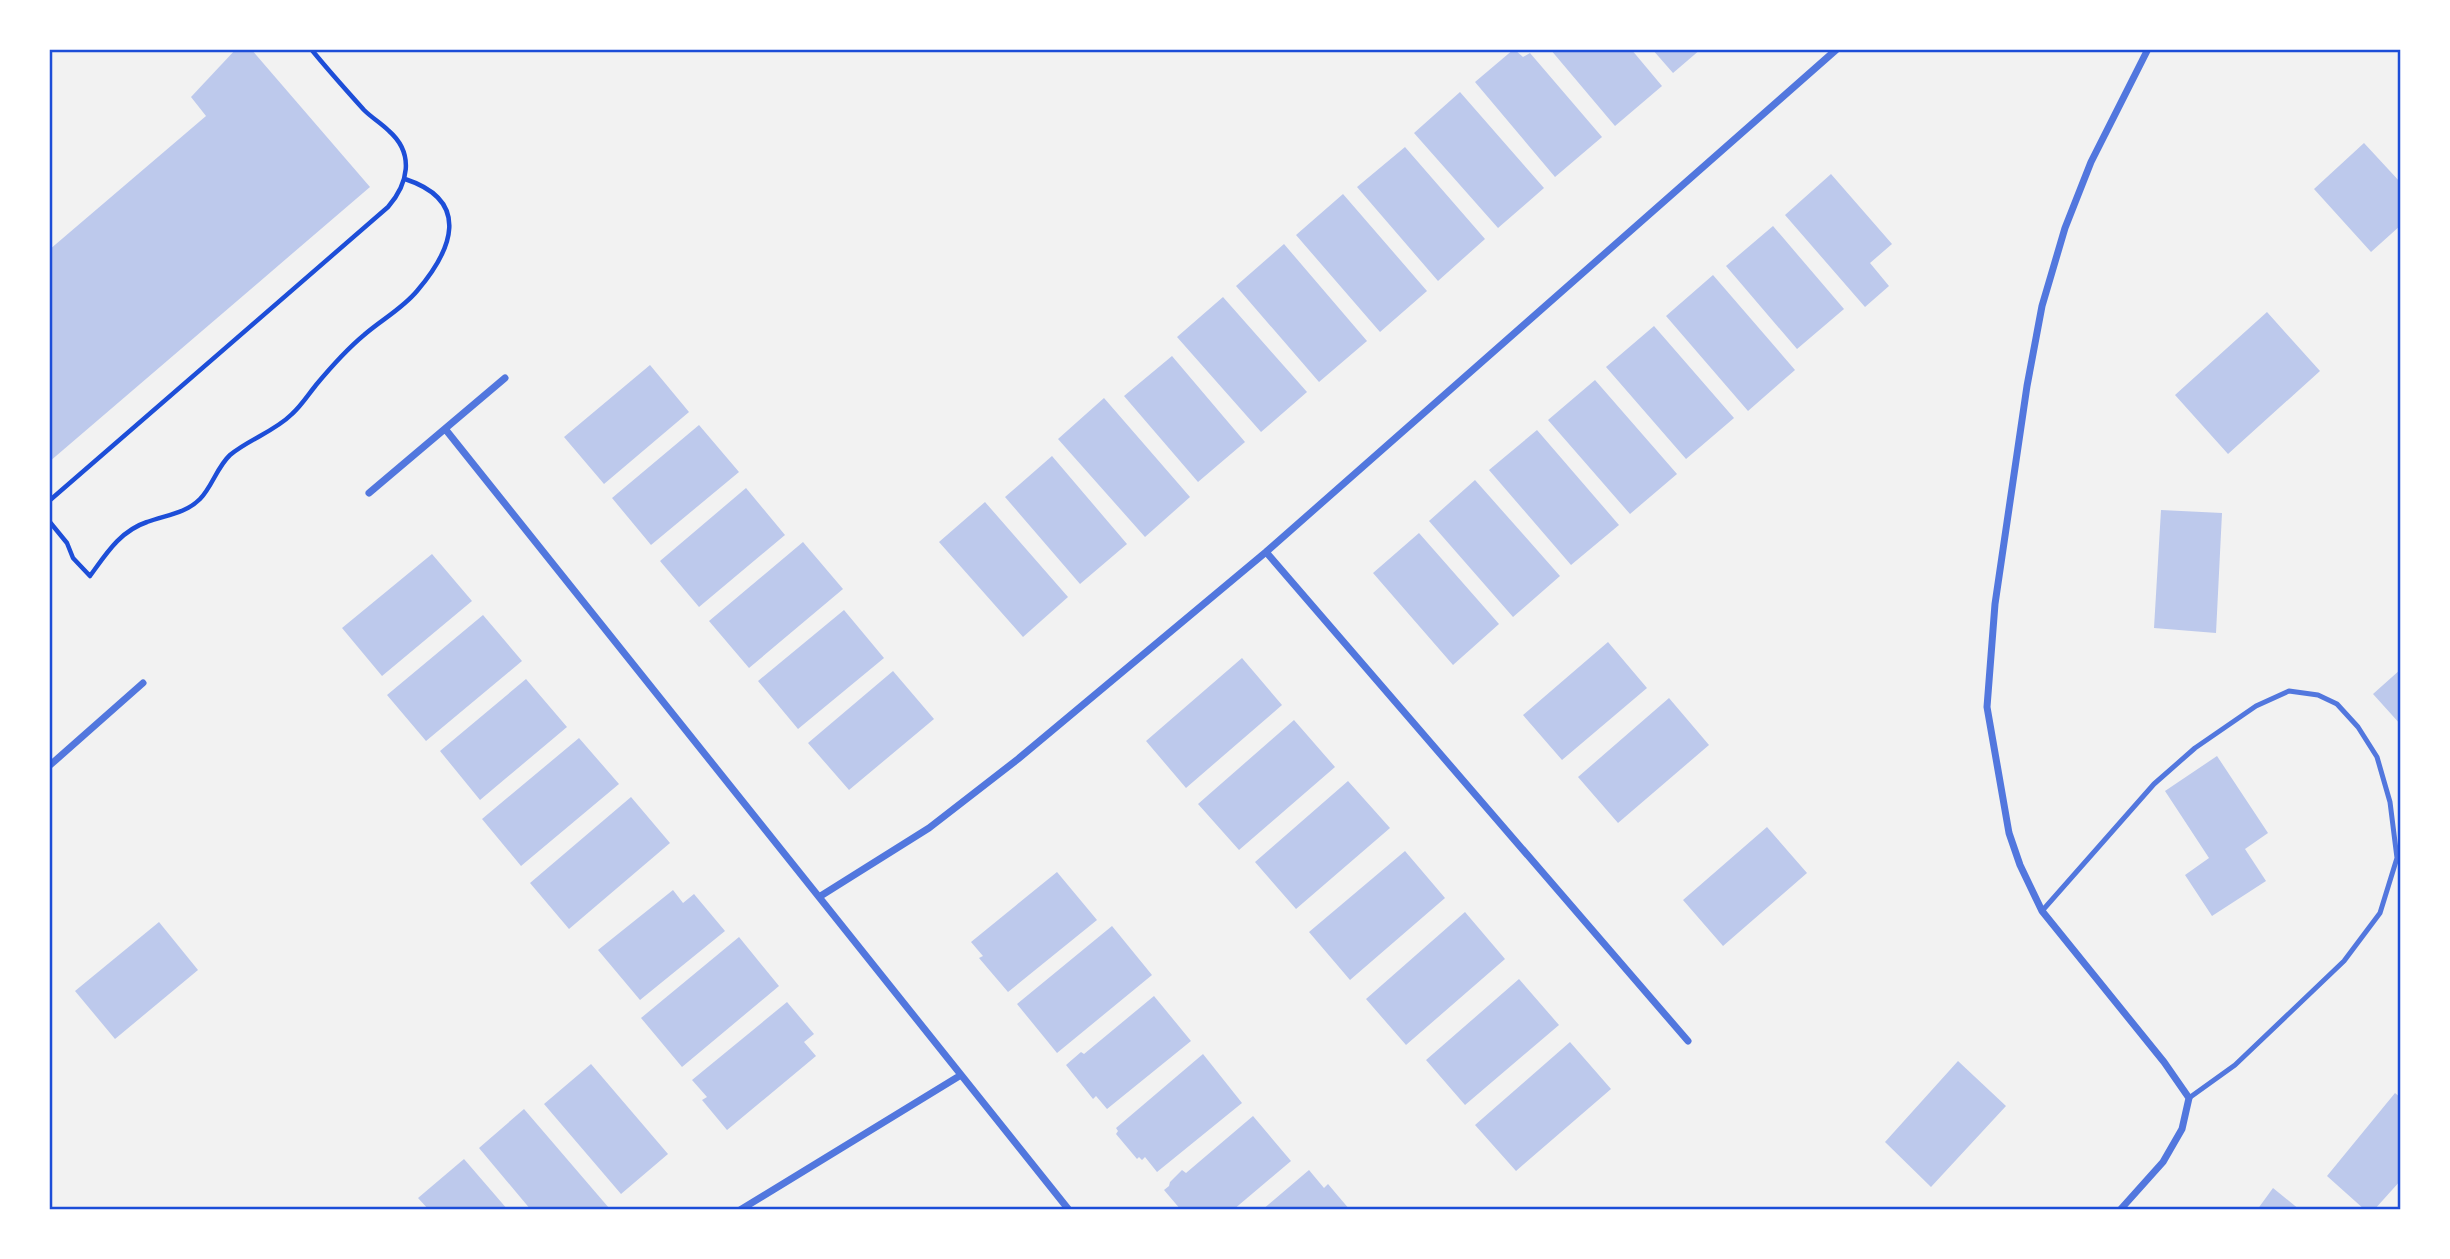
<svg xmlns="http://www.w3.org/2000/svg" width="2450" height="1259" viewBox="0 0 2450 1259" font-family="'Golos Text',sans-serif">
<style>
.building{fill:#bdc9ec}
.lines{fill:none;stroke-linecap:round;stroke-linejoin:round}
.path{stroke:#1d4ed8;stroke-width:4.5}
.service{stroke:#5277de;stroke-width:5}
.minor{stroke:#5277de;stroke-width:7}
.neatline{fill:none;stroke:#1d4ed8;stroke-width:2.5}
</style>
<rect width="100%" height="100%" fill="#f2f2f2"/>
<path class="building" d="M236 49H251L370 187 49 462V250L206 116 191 97Z
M1514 49 1523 57 1530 53 1602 137 1555 177 1475 82Z
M1550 49H1631L1662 86 1615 126Z
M1652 49H1701L1673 73Z
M1460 92 1544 188 1498 228 1414 133Z
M2364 143 2401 183V225L2371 252 2314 189Z
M1405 147 1485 239 1438 281 1357 187Z
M1831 174 1892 244 1870 263 1889 286 1865 307 1785 215Z
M1343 194 1427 291 1380 332 1296 235Z
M1773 226 1844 309 1797 349 1726 266Z
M1284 244 1367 341 1319 382 1236 286Z
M1713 275 1795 370 1748 411 1666 316Z
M1223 297 1307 392 1261 432 1177 337Z
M2267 312 2320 371 2228 454 2175 395Z
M1654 326 1734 418 1686 459 1606 367Z
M1172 356 1245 442 1198 482 1124 396Z
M650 365 689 412 604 484 564 437Z
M1595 380 1677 474 1630 514 1548 420Z
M1104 398 1190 497 1145 537 1058 439Z
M699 425 739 472 651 545 612 498Z
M1537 430 1619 525 1571 565 1489 470Z
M1052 456 1127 544 1080 584 1005 497Z
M1475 480 1560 576 1513 617 1429 521Z
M746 488 785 535 699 607 660 561Z
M985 502 1068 597 1023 637 939 542Z
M2161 510 2222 513 2216 633 2154 628Z
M1419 533 1499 624 1453 665 1373 573Z
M803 542 843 589 749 668 709 621Z
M432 554 472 601 382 676 342 628Z
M844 610 884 658 798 729 758 681Z
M483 615 522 661 426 741 387 695Z
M1608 642 1647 688 1562 760 1523 715Z
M1242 658 1282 705 1186 788 1146 741Z
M2401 669V725L2373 694Z
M893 671 934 719 849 790 808 743Z
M526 679 567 727 480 800 440 751Z
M1669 698 1709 745 1618 823 1578 777Z
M1294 720 1335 767 1239 850 1198 804Z
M579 738 619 784 521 866 482 819Z
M2217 756 2268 833 2245 849 2266 881 2212 916 2185 875 2209 858 2165 791Z
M1348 781 1390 828 1296 909 1255 862Z
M631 797 670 843 569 929 530 883Z
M1767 827 1807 873 1723 946 1683 900Z
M1405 851 1445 898 1350 980 1309 932Z
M1057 872 1097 920 1008 992 979 958 983 956 971 942Z
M673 890 683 903 694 894 725 931 640 1000 598 950Z
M1465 912 1505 959 1406 1045 1366 999Z
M159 922 198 970 115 1039 75 991Z
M1112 926 1152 975 1057 1053 1017 1004Z
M739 937 779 986 682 1067 641 1018Z
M1519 979 1559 1025 1465 1105 1426 1060Z
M1154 996 1191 1041 1107 1109 1096 1096 1093 1099 1066 1065 1081 1052 1084 1054Z
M787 1002 814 1034 804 1042 816 1056 727 1130 702 1100 707 1097 692 1080Z
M1570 1042 1611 1089 1516 1171 1475 1125Z
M1203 1054 1242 1103 1157 1172 1145 1157 1142 1160 1139 1157 1137 1159 1116 1134 1118 1131 1116 1128Z
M1958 1061 2006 1106 1931 1187 1885 1142Z
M591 1064 668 1154 621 1194 544 1104Z
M2395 1093 2401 1098V1180L2374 1210H2365L2327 1176Z
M524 1109 609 1208 606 1210H531L479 1148Z
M1253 1116 1291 1161 1233 1210H1181L1164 1190 1169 1186 1170 1182 1182 1170 1186 1173Z
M464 1159 508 1210H429L418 1198Z
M1309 1170 1324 1188 1328 1184 1350 1210H1262Z
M2273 1188 2300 1210H2257Z"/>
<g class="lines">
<path class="path" d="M49 501 388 207C408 184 415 154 389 131 381 123 372 118 364 110 346 90 328 70 311 49
M49 521 67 543 73 558 90 576C106 554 120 531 147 522 165 515 185 514 200 499 212 487 217 467 230 455 249 439 274 432 292 414 301 406 308 395 316 385 331 367 346 350 364 335 381 320 402 309 417 291 452 250 472 201 405 179"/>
<path class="service" d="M2042 911 2154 784 2195 748 2256 706 2289 691 2318 695 2337 704 2358 727 2377 757 2390 802 2397 858 2380 913 2344 961 2235 1065 2189 1098"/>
<path class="minor" d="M446 430 1069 1210
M369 493 505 378
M1266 552 1688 1041
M49 766 143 683
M819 897 929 828 1018 759 1266 552 1837 49
M740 1210 961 1075
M2120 1210 2163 1162 2182 1129 2189 1098 2164 1062 2042 911 2020 865 2009 833 1987 707 1995 604 2027 386 2042 306 2065 228 2091 162 2148 49"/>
</g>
<rect width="2450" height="1259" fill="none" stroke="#ffffff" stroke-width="102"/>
<rect x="51" y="51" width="2348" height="1157" class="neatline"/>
</svg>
